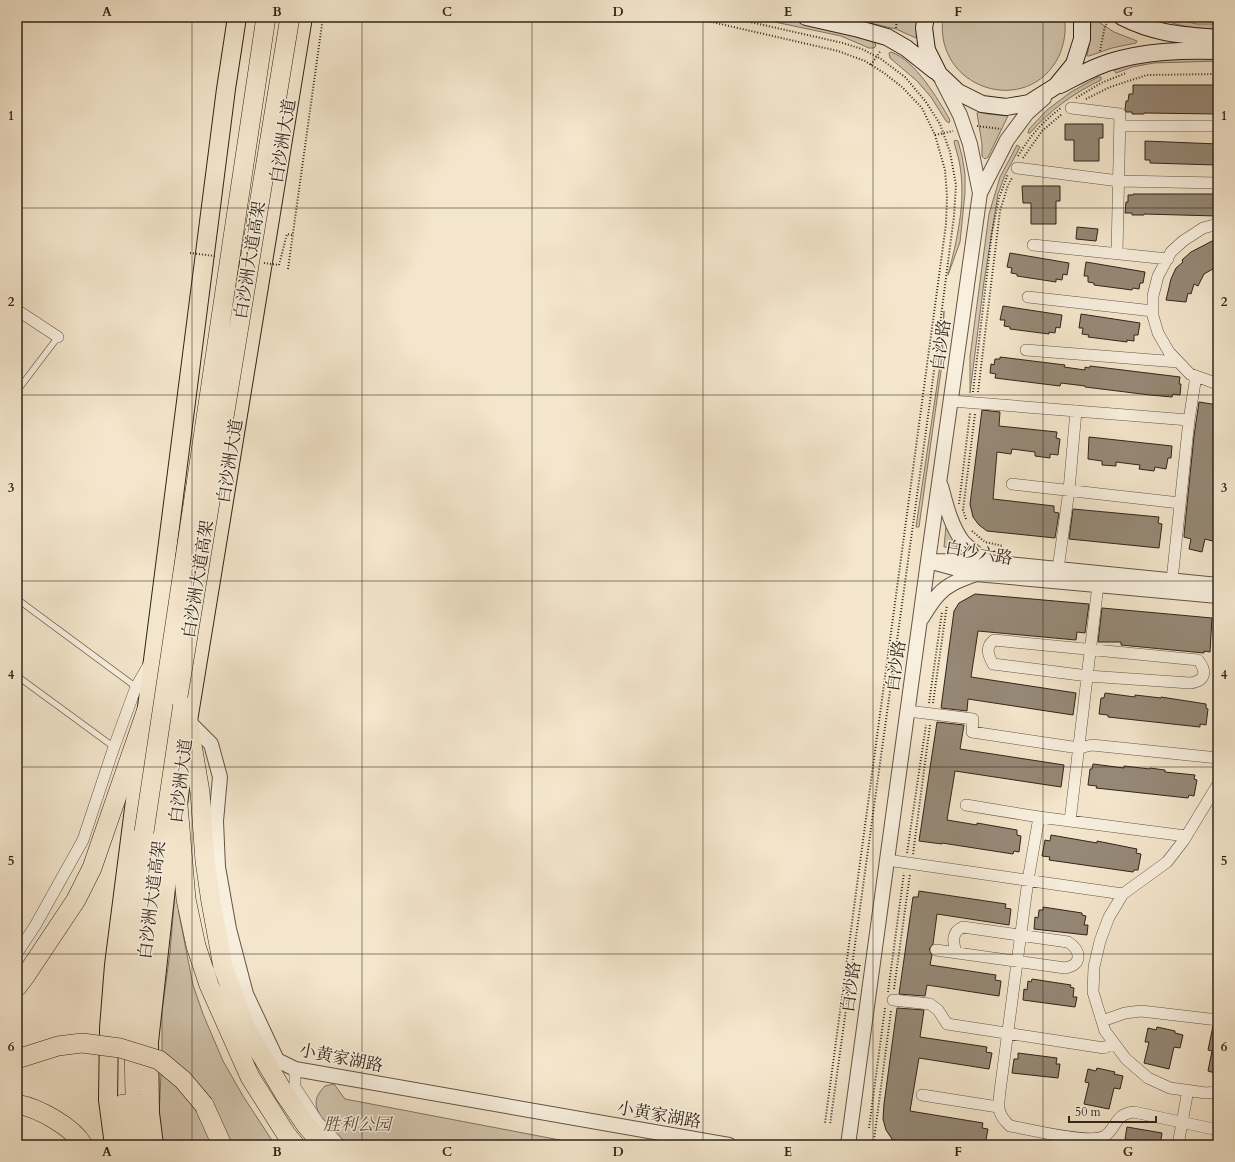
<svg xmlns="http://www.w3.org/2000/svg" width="1235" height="1162" viewBox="0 0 1235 1162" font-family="Cardo,'Noto Serif SC',serif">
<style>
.green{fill:#d3c5ae;stroke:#827464}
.building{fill:#968977;stroke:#31241a}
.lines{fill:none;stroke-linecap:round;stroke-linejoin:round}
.service-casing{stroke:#625446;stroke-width:7}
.minor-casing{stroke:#625446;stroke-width:12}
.tertiary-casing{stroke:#625446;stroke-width:16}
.secondary-casing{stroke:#31241a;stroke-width:18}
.primary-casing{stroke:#31241a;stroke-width:20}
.trunk-casing{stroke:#31241a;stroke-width:20}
.path{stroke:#31241a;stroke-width:2;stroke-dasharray:1 2;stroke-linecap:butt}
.service{stroke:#f8efde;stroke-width:5.5}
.minor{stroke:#f8efde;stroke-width:11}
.tertiary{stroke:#f8efde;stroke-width:14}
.secondary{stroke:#f8efde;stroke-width:16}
.primary{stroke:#f4e6cc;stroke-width:18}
.trunk{stroke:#f4e6cc;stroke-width:19}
.trunk-bridge-casing{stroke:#31241a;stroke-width:20;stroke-linecap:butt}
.path-bridge{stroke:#31241a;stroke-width:2;stroke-dasharray:1 2;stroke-linecap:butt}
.trunk-bridge{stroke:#f4e6cc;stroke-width:19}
.grid{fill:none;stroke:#31241a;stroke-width:1;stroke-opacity:0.55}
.labels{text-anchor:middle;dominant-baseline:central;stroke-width:3;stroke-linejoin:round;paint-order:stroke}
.street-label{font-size:17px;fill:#31241a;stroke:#f8efde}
.park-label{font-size:17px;font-style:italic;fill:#5a4c3f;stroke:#f8efde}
.neatline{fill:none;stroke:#31241a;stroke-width:1.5}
.grid-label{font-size:13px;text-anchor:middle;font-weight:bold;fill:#31241a}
</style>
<rect width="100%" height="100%" fill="#f4e6cc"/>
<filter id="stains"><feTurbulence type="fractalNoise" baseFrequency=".005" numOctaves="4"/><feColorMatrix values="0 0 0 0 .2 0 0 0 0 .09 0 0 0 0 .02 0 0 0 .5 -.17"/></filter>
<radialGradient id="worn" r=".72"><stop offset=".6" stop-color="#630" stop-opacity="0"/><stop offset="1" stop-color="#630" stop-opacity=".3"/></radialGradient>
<path class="green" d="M751 17H779L821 26 874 41 876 46 874 48H869L841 36Z
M843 17H918L916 38 896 29Z
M943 17H1064C1067 30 1064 44 1059 56 1028 119 933 89 943 17Z
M1156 17H1166L1197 24H1218V29C1196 29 1176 26 1156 17Z
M1094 19 1114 32 1137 41 1136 43 1112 48 1089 56H1087L1090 40 1091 20Z
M891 52C915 60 938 99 950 120L949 123 946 121 931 97 917 81 890 58 889 53Z
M1218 56V61L1154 63 1132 67 1116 73 1114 70 1129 65 1153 59Z
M1098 77H1101V80C1074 93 1050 110 1030 133H1028L1029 129 1047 110 1071 92Z
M979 112 988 114 1008 116 988 157 985 159 982 156V144L977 113Z
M955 140 958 141 962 156 965 174V193L960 242 948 275C957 240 966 203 960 166 959 158 956 150 954 142Z
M1017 145 1020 147 1005 175 998 194 984 282 970 393V357L989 214 1000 177Z
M944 311 942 364 919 527H916L940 365Z
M946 526 951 536 958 543 961 548 944 547Z
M176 881 179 914 193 985 203 1014 223 1061 243 1096 275 1145H162L159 1116 162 1054V1012L170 952Z
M334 1084 345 1099 586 1145H348C337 1134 311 1115 317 1097 319 1093 322 1089 325 1086Z"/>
<path class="building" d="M1133 85H1218L1217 114 1144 113V114H1132V112H1126L1125 110 1126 101H1128L1129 94H1133Z
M1065 124H1103V138H1099V161H1074V140H1065Z
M1145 141 1218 144V162H1216V165L1150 163V160H1145Z
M1022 186H1060V201H1056V224H1031V203H1023Z
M1133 194H1218V212L1217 216 1144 214V215H1132V213H1125L1126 202H1128V195H1133Z
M1077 227 1098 229 1096 241 1076 239Z
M1218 238V266L1204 274 1198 286 1194 284 1191 294 1188 293 1186 302 1166 300 1171 279 1176 268 1183 262 1182 260 1191 252Z
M1010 253 1069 263 1067 275 1063 274 1062 280 1056 279V282L1017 276V274L1011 273 1012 268 1007 267Z
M1086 262 1145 272 1143 283H1140L1139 289 1133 288 1132 290 1094 285V283L1088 282V276H1084Z
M1003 306 1062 315 1060 328 1056 327 1055 333 1049 332V334L1010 329V327L1004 326 1005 320H1000Z
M1081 314 1140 323 1138 335H1134V341L1127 340V342L1088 337 1089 335 1082 334 1083 328H1079Z
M1000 357 1065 365 1064 367 1085 370V367L1089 368 1090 366 1180 377 1179 384H1181L1180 395 1173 394 1172 397 1150 395 1085 387V386L1061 383 1060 386 995 378 996 374 990 373 991 364 994 365 995 359H1000Z
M1199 402 1218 405V533L1216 542 1205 539 1202 552 1189 549 1191 539 1184 537V535L1194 436Z
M982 410 1000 412 999 426 1057 432 1056 438 1060 439 1058 455 1050 454V458L1035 456V452L1012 449 1011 454 997 452 993 499 1054 506V512L1059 513 1055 538 987 531 979 525 973 517 970 504Z
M1089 437 1172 446 1171 458H1168L1166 469 1155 467 1154 471 1139 469 1140 465 1116 462V466L1102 465V461L1088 459Z
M1073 509 1159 517 1158 523 1162 524 1159 548 1069 539Z
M975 594 1089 604 1085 633 1077 632 1076 640 978 631 971 677 1076 693 1073 715 968 699 967 711 941 708 954 611 959 603Z
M1102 608 1212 618 1210 652 1204 651V653L1121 645V642H1098Z
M1105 693 1135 697V695L1161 698V697L1206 704V708L1208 709 1206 725 1200 724V727L1108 717V715L1099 714 1101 698H1104Z
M937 722 964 725 960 749 1064 765 1061 787 955 771 947 820 977 825V823L1017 830V835L1021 836 1019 852 1014 851 1013 854 942 843V844L919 841Z
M1093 764 1124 768V766L1150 769V768L1165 770V772L1195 775 1194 779 1197 780 1194 796 1189 795 1188 798 1096 788 1097 786 1088 785 1090 769H1092Z
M1051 835 1097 843V841L1137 849 1136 853 1141 854 1138 870H1134L1133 872 1049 860 1050 857 1042 856 1045 840 1050 841Z
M919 891 1006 904 1005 908 1011 909 1009 925 937 914 933 944 929 949 932 955 930 965 996 975 995 980 1001 981 999 996 927 985 925 996 899 994 913 897H918Z
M1043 907 1082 913V915L1086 916 1084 925H1088L1087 935 1034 929 1035 917 1038 918 1039 910H1043Z
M1032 979 1071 985 1070 987 1074 988 1073 997H1077L1075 1007 1023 1000 1024 989 1027 990 1028 981 1031 982Z
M897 1008 924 1010 920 1037 987 1047 986 1052 992 1053 989 1069 919 1058 910 1111 983 1123 982 1128 988 1129 985 1145H903L892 1139 886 1130 883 1119 884 1104Z
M1213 1026 1218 1027V1074L1208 1071 1212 1051 1208 1050Z
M1157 1027 1175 1031V1033L1183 1035 1180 1048 1174 1047 1169 1069 1144 1063 1149 1042H1145L1148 1028 1156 1030Z
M1018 1053 1057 1058 1056 1064H1060L1058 1078 1012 1073 1014 1059H1018Z
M1097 1068 1115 1072 1114 1074 1123 1076 1120 1089 1114 1088 1109 1109 1084 1104 1089 1083 1085 1082 1088 1069 1096 1071Z
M1127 1127 1162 1133 1160 1145H1129L1130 1140 1125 1139Z"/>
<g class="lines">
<g class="service-casing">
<path id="service" d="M17 391 58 337
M17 599 136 687
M17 676 114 747"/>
</g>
<g class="minor-casing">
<path id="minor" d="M1071 108 1120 114 1117 253
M1120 126H1218
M1017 168 1119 181 1218 183
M1218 224 1203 228 1183 241 1171 252 1158 276 1153 296V316L1158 333 1169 352 1190 374 1218 384
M1033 245 1168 259
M1028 297 1153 311
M17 310 58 337
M1026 350 1178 362
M951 401 1189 420
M1012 484 1180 503
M1058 569 1069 490 1076 411
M1172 580 1189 420 1196 376
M994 640 1198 660C1207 671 1206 681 1190 683L1088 676 993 664C988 655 985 647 994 640Z
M908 711 973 719 972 732 1079 748 1092 745 1218 758
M1218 784 1184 840 1167 862 1123 894 1109 917 1100 941 1094 967 1093 992 1105 1031 1126 1059 1148 1078 1170 1088 1206 1093 1218 1092
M966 805 1039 817 1186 836
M1039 817 1028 880 1000 1091C998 1108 997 1114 1010 1126 1029 1129 1090 1145 1105 1136 1117 1128 1114 1114 1134 1112L1218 1130
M1070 821 1098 585
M887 860 1123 894
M936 950 1065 968C1083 965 1081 950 1068 942L963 927C951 932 953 942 956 953
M17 953 35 926 83 840 114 747 136 687 148 666
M893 1000 930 1004 938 1010 947 1024 1104 1048 1114 1043
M1102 1021 1125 1013 1141 1011 1218 1020
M295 1069V1087L318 1122 340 1145
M922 1095 998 1107
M1178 1145 1188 1090"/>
</g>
<g class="tertiary-casing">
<path id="tertiary" d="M942 80 960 115 970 144 980 193 1007 140 1027 113 1044 98
M941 486C946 505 951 526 963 542 970 549 979 556 987 562
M1218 585 987 562 928 561 976 574 1218 596
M922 618C927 610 932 601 939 594 949 583 963 579 976 574
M188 721 211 744 220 777 216 821 218 867 229 929 246 994 277 1060 295 1069 729 1145
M848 1145 928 561 980 193"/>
</g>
<g class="secondary-casing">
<path id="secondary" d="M806 17 859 29 887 37 906 48 935 71
M926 17 924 28 927 50 939 74 958 92 982 104 1006 107 1029 103 1056 86 1074 64 1082 39V17
M1122 17C1155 34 1182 35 1218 38
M1060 85C1076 77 1093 67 1110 62 1145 51 1182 50 1218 51"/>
</g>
<g class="primary-casing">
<path id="primary" d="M114 1145 108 1100 109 1028 114 965 226 89 237 17
M154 1145 150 1113 149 1042 166 888 178 805 188 721 303 17"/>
</g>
<g class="trunk-casing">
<path id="trunk" d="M188 721 200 792 205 861 211 902 223 967 246 1029 284 1093 306 1125 323 1145
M178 805 186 899 196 946 209 985 250 1077 286 1134 295 1145
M17 987 26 975 76 900 92 868 147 709
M123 1033 125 1004 134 935 144 832
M17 1104C38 1108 72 1126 83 1145
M123 1104 125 1145
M204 1105 222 1145
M138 1145 135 1095 134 1045 178 696"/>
</g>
<path class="path" d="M690 17 838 51 865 61 884 73 902 87 922 108 935 135 945 170 947 196 946 224 825 1123
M728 17 843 43 862 49 881 59 905 77 926 102 940 124 950 152 956 185 954 216 929 409 830 1125
M1179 17 1184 18 1218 20
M896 28 897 17
M1100 51 1105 26 1109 21
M871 65 881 50
M1076 98 1101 83 1126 73
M1086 99 1110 87 1147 75 1218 74
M977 126 1001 129
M935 135 953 131
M1018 156C1030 136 1042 122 1061 108
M1023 158 1042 131 1062 114
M279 265 287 234 293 235
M288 269 323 17
M973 392 992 232 999 198 1008 174
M978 392 1000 211 1008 185 1012 178
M959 504 970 413
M966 519 963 510 975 414
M972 531 985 542 1003 546
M929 703 942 612
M933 703 947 605
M907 853 926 725
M913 854 930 725
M894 989 910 874
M888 992 904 873
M869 1128 885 1008
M874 1140 891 1011"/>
<use href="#service" class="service"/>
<use href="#minor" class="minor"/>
<use href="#tertiary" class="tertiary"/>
<use href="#secondary" class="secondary"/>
<use href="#primary" class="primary"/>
<use href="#trunk" class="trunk"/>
<g class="trunk-bridge-casing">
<path id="trunk-bridge" d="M178 696 290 17
M144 832 266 17
M17 1059 58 1046 82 1043 120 1048 159 1060 183 1080 204 1105"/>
</g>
<path class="path-bridge" d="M190 253 215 256
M264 263 279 265"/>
<use href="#trunk-bridge" class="trunk-bridge"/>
</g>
<path class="grid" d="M192 17V1145M362 17V1145M532 17V1145M703 17V1145M873 17V1145M1043 17V1145M17 208H1218M17 395H1218M17 581H1218M17 767H1218M17 954H1218"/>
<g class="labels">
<g class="street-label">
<text transform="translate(283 141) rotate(-81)">白沙洲大道</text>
<text transform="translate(250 260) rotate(-81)">白沙洲大道高架</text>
<text transform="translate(941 345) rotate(-82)">白沙路</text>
<text transform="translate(230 461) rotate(-81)">白沙洲大道</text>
<text transform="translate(979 553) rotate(10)">白沙六路</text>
<text transform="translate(198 579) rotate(-81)">白沙洲大道高架</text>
<text transform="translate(896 666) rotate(-82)">白沙路</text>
<text transform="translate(181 781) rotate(-83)">白沙洲大道</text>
<text transform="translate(152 900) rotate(-83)">白沙洲大道高架</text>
<text transform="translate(851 987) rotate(-82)">白沙路</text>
<text transform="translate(341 1058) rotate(11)">小黄家湖路</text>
<text transform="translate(659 1115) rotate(10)">小黄家湖路</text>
</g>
<g class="park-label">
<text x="357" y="1124">胜利公园</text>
</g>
</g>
<rect width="1235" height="1162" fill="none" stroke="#f4e6cc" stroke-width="44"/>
<path d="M1069 1116v6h87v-6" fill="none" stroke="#31241a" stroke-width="2"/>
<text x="1075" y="1116" font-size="12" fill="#31241a" stroke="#f8efde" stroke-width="3" paint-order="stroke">50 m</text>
<rect x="22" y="22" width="1191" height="1118" class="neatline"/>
<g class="grid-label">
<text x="107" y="16">A</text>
<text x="277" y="16">B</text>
<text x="447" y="16">C</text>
<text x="618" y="16">D</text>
<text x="788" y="16">E</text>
<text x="958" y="16">F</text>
<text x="1128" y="16">G</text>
<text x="11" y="120">1</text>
<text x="1224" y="120">1</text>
<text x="11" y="306">2</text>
<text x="1224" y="306">2</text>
<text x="11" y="492">3</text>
<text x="1224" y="492">3</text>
<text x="11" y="679">4</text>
<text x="1224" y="679">4</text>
<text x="11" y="865">5</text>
<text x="1224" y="865">5</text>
<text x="11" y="1051">6</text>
<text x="1224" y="1051">6</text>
<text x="107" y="1156">A</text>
<text x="277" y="1156">B</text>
<text x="447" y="1156">C</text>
<text x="618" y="1156">D</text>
<text x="788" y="1156">E</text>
<text x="958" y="1156">F</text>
<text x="1128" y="1156">G</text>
</g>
<rect width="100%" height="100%" filter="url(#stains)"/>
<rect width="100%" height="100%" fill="url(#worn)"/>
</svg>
